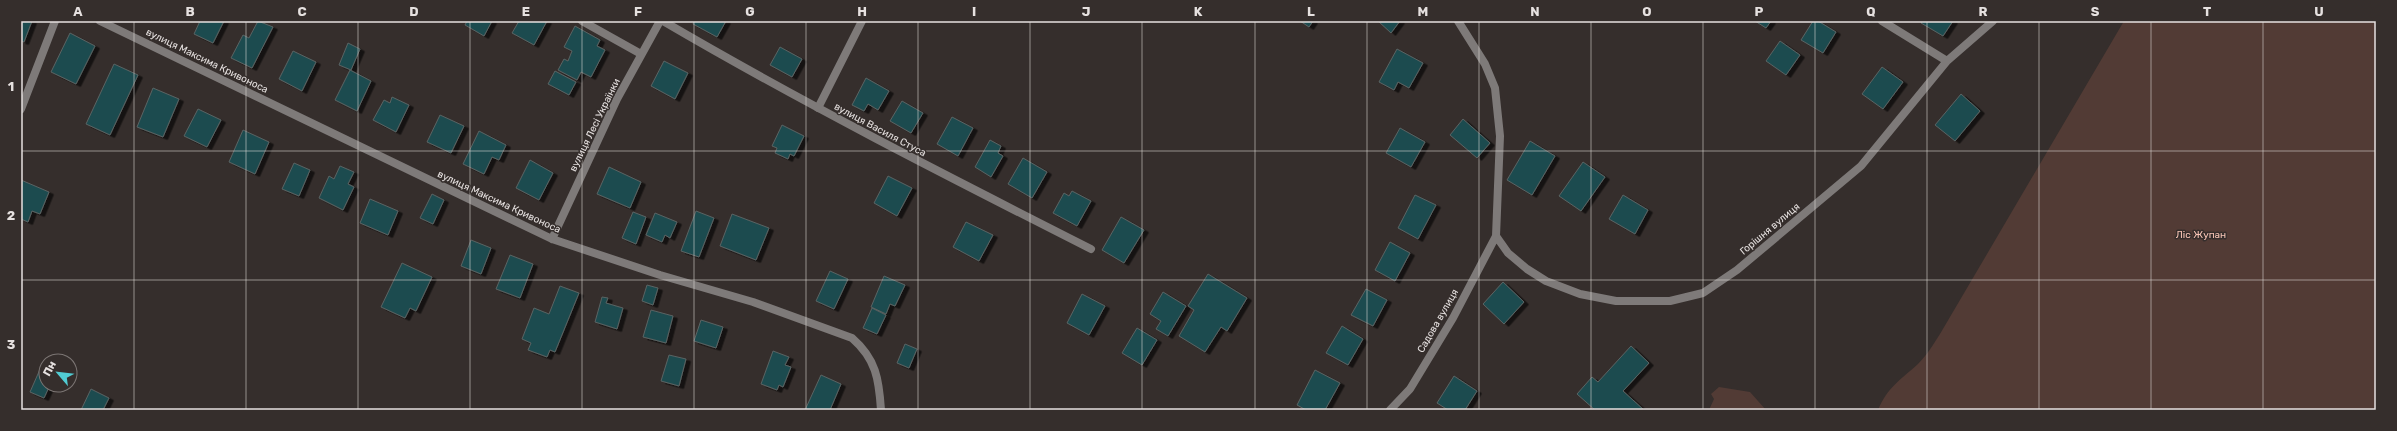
<svg xmlns="http://www.w3.org/2000/svg" width="2397" height="431" viewBox="0 0 2397 431" font-family="Rubik,sans-serif">
<style>
.green{fill:#523b35}
.building{fill:#1f4c4f;stroke:#5a6363;filter:url(#shadow)}
.lines{fill:none;stroke-linecap:round;stroke-linejoin:round}
.lane{stroke:#7e7a79;stroke-width:8}
.street{stroke:#7e7a79;stroke-width:8}
.grid{fill:none;stroke:#e6e1e0;stroke-width:1;stroke-opacity:0.55}
.labels{text-anchor:middle;dominant-baseline:central;stroke-width:3;stroke-linejoin:round;paint-order:stroke}
.street-label{font-size:10px;fill:#e6e1e0;stroke:#352e2c}
.park-label{font-size:10px;fill:#f9c5b6;stroke:#352e2c}
.neatline{fill:none;stroke:#e6e1e0;stroke-width:1.5}
.grid-label{font-size:13px;text-anchor:middle;font-weight:bold;fill:#e6e1e0}
</style>
<defs>
<filter id="shadow"><feDropShadow dx="4.5" dy="2.5" stdDeviation="0" flood-color="#0009"/></filter>
</defs>
<rect width="100%" height="100%" fill="#352e2c"/>
<path class="green" d="M2124 21H2376V410H1878C1888 387 1900 380 1918 364 1927 355 1933 345 1940 334Z
M1719 387 1750 392 1766 410H1709L1714 399 1711 394Z"/>
<path class="building" d="M21 21H32L24 42 21 41Z
M200 21H224L213 43 194 34Z
M258 21 273 27 252 68 231 58 243 35 249 38Z
M467 21H492L484 36 465 25Z
M519 21H547L534 45 512 33Z
M694 21H726L717 37 693 24Z
M1300 21H1313L1309 27Z
M1378 21H1400L1391 33Z
M1755 21H1771L1766 28Z
M1813 21H1818L1836 32 1823 53 1801 40Z
M1922 21H1953L1943 36 1921 23Z
M575 26 600 40 597 46 605 50 591 77 581 72 577 80 558 70 564 59 568 61 572 51 564 47Z
M70 33 95 46 76 84 51 72Z
M1780 41 1800 55 1786 75 1766 61Z
M348 43 360 49 351 70 339 65Z
M780 47 802 59 792 77 770 65Z
M1397 49 1423 63 1409 88 1398 82 1394 90 1379 82Z
M293 51 316 62 302 91 279 79Z
M664 61 688 73 675 99 651 86Z
M114 64 138 75 110 135 86 124Z
M1882 67 1903 82 1883 109 1862 94Z
M350 70 371 81 357 111 335 100Z
M555 71 576 82 569 95 548 84Z
M866 78 889 91 878 110 868 104 864 111 852 105Z
M153 88 179 99 163 137 137 127Z
M1961 94 1980 111 1955 141 1935 125Z
M392 97 409 105 396 132 373 120 384 100 390 103Z
M902 101 923 113 911 133 890 121Z
M198 109 221 120 207 147 184 136Z
M440 115 464 126 451 153 427 142Z
M952 117 973 128 958 156 937 144Z
M1463 119 1490 143 1477 158 1450 135Z
M782 125 804 136 794 156 790 154 788 159 775 153 777 148 772 146Z
M1400 128 1425 142 1411 167 1386 153Z
M243 130 269 142 255 174 229 162Z
M479 131 506 145 499 160 492 157 484 174 463 164Z
M990 140 1001 146 998 153 1003 156 991 177 975 167Z
M1530 141 1555 156 1532 195 1507 180Z
M1023 158 1047 172 1032 198 1008 184Z
M530 160 553 173 539 200 516 188Z
M1583 162 1605 177 1581 211 1559 196Z
M294 163 310 170 299 196 282 189Z
M340 166 354 172 348 184 354 187 343 210 319 198 329 176 334 179Z
M609 167 641 182 630 208 597 194Z
M888 176 912 188 897 216 874 203Z
M21 180 49 192 40 214 32 211 28 222 21 219Z
M1072 191 1091 201 1077 226 1053 213 1064 193 1069 196Z
M432 194 444 200 433 224 420 218Z
M1415 195 1436 205 1418 239 1398 228Z
M1623 195 1648 210 1635 234 1609 219Z
M370 199 398 211 388 235 360 223Z
M696 211 714 218 699 257 681 251Z
M633 212 646 217 636 244 622 238Z
M655 213 677 222 670 238 665 235 662 242 646 235Z
M732 214 769 228 756 260 720 246Z
M1121 217 1144 230 1124 263 1102 250Z
M966 222 993 235 979 261 953 247Z
M471 240 491 248 481 274 461 266Z
M1390 242 1410 253 1395 281 1375 270Z
M510 255 533 264 520 298 496 289Z
M402 263 432 277 416 311 410 308 405 318 381 307Z
M830 271 848 279 834 309 816 301Z
M1208 274 1247 298 1227 331 1221 327 1205 352 1179 336 1194 310 1188 306Z
M884 276 905 285 895 306 890 304 886 314 871 307Z
M1503 282 1524 302 1504 324 1483 304Z
M647 285 658 288 653 305 642 301Z
M560 286 579 293 555 352 550 350 547 357 528 350 531 343 522 339 534 308 549 314Z
M1366 289 1387 300 1373 326 1351 315Z
M1163 292 1186 306 1168 336 1156 329 1161 321 1150 314Z
M1082 294 1105 306 1089 335 1067 323Z
M602 297 608 298 606 303 623 308 617 329 595 322Z
M872 308 886 315 877 334 863 328Z
M651 310 673 316 666 343 643 337Z
M701 320 723 327 716 348 694 341Z
M1342 326 1363 339 1348 365 1326 353Z
M1137 328 1157 340 1142 365 1122 353Z
M905 344 917 349 909 368 897 363Z
M1631 346 1649 363 1623 391 1644 410H1595L1577 394 1592 377 1598 382Z
M773 351 789 357 785 365 791 367 783 387 779 385 777 390 761 384Z
M669 355 686 359 679 386 661 381Z
M41 367 46 370V385H50L44 398 30 392Z
M1315 370 1340 383 1325 410H1306L1297 405Z
M821 375 841 384 830 410H805Z
M1454 376 1477 391 1465 410H1448L1437 403Z
M91 389 109 398 103 410H81Z"/>
<g class="lines">
<path class="lane" d="M818 108 862 21"/>
<path class="street" d="M100 21 552 239 660 275 753 302 852 338C876 359 879 379 881 410
M582 21 641 54
M663 21C803 103 947 176 1091 249
M1882 21 1947 61
M21 109 55 21
M1496 236 1508 253 1527 269 1546 281 1580 294 1616 301H1670L1703 293 1737 270 1861 166 1947 61 1993 21
M552 239 617 99 660 21
M1390 410 1410 389 1453 318 1496 236 1500 136 1495 88 1485 64 1458 21"/>
</g>
<path class="grid" d="M134 21V410M246 21V410M358 21V410M470 21V410M582 21V410M694 21V410M806 21V410M918 21V410M1030 21V410M1142 21V410M1255 21V410M1367 21V410M1479 21V410M1591 21V410M1703 21V410M1815 21V410M1927 21V410M2039 21V410M2151 21V410M2263 21V410M21 151H2376M21 280H2376"/>
<g class="labels">
<g class="street-label">
<text transform="translate(207 61) rotate(26)">вулиця Максима Кривоноса</text>
<text transform="translate(595 125) rotate(-64)">вулиця Лесі Українки</text>
<text transform="translate(880 130) rotate(28)">вулиця Василя Стуса</text>
<text transform="translate(499 202) rotate(25)">вулиця Максима Кривоноса</text>
<text transform="translate(1770 229) rotate(-40)">Горішня вулиця</text>
<text transform="translate(1438 321) rotate(-60)">Садова вулиця</text>
</g>
<g class="park-label">
<text x="2201" y="235">Ліс Жупан</text>
</g>
</g>
<rect width="2397" height="431" fill="none" stroke="#352e2c" stroke-width="44"/>
<g transform="translate(58 373) rotate(298)"><circle r="19" fill="#352e2c" stroke="#7c7674"/>
<path d="M0-3L7 15L0 10L-7 15Z" fill="#51ccd3"/>
<text y="-6" font-size="11" font-weight="bold" text-anchor="middle" fill="#e6e1e0">Пн</text>
</g>
<rect x="22" y="22" width="2353" height="387" class="neatline"/>
<g class="grid-label">
<text x="78" y="16">A</text>
<text x="190" y="16">B</text>
<text x="302" y="16">C</text>
<text x="414" y="16">D</text>
<text x="526" y="16">E</text>
<text x="638" y="16">F</text>
<text x="750" y="16">G</text>
<text x="862" y="16">H</text>
<text x="974" y="16">I</text>
<text x="1086" y="16">J</text>
<text x="1198" y="16">K</text>
<text x="1311" y="16">L</text>
<text x="1423" y="16">M</text>
<text x="1535" y="16">N</text>
<text x="1647" y="16">O</text>
<text x="1759" y="16">P</text>
<text x="1871" y="16">Q</text>
<text x="1983" y="16">R</text>
<text x="2095" y="16">S</text>
<text x="2207" y="16">T</text>
<text x="2319" y="16">U</text>
<text x="11" y="91">1</text>
<text x="11" y="220">2</text>
<text x="11" y="349">3</text>
</g>
</svg>
